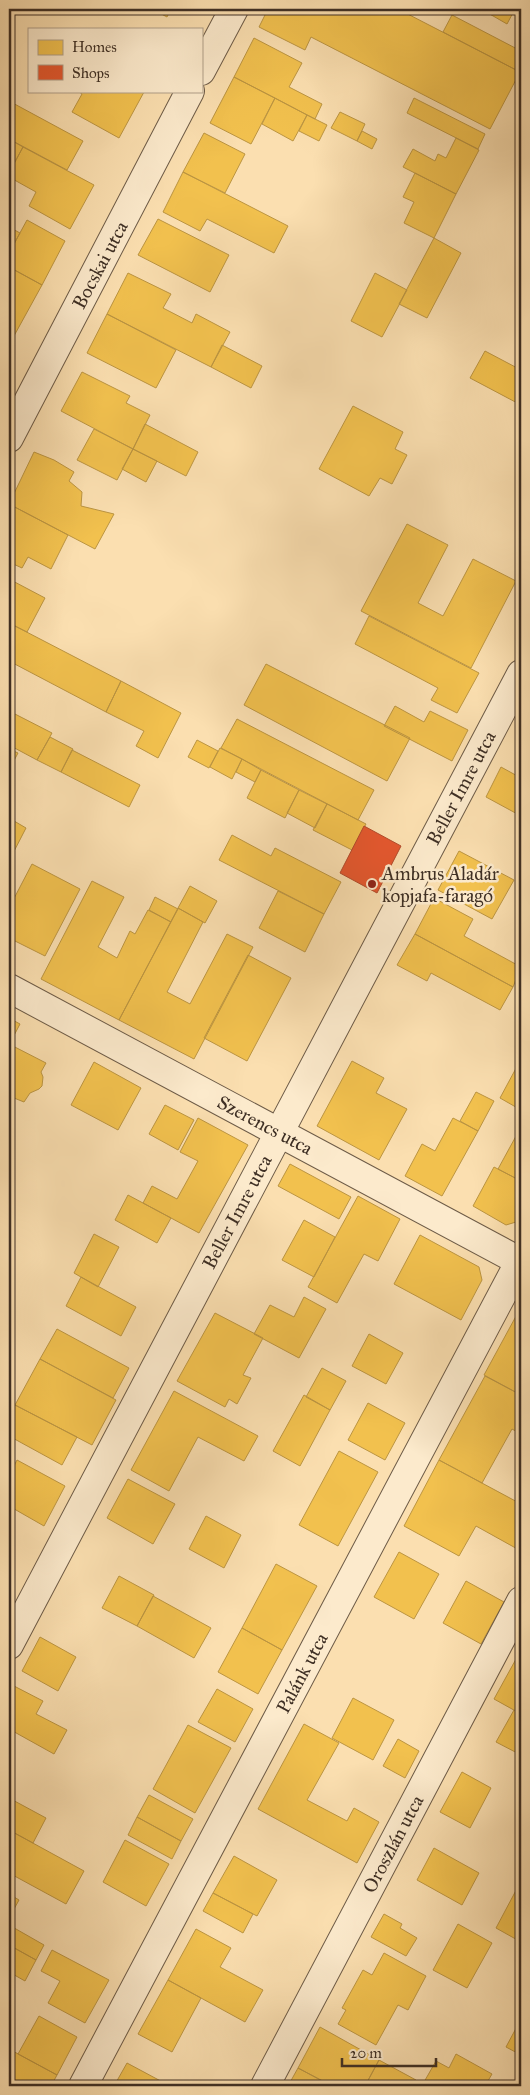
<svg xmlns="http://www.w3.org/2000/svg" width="530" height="2095" viewBox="0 0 530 2095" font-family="'IM FELL Great Primer',serif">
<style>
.homes{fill:#f2c14e;stroke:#bc9541}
.shops{fill:#e4572e;stroke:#b24b2b}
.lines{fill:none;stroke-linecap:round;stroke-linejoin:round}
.minor-casing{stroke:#6d5b47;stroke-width:30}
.tertiary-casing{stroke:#6d5b47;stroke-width:30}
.minor{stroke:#fceacc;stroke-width:28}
.tertiary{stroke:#fceacc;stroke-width:28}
.poi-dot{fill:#8f2418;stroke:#fceacc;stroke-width:2}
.labels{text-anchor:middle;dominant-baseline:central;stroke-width:5;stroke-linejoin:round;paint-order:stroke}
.street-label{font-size:19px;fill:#3e2f24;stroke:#fceacc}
.poi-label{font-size:19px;fill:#3e2f24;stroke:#fceacc;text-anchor:start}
</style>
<rect width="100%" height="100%" fill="#fbdfb0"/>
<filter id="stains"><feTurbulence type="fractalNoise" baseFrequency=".004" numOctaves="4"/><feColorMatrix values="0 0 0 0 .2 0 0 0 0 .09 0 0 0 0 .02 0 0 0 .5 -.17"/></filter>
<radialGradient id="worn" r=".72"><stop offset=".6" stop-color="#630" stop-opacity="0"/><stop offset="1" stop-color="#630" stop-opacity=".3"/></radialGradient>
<path class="homes" d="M152 9H171L167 17Z
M268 9H398L520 72 490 129 311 37 305 50 259 27Z
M481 9H515L507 24Z
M452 15 521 51 520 72 443 32Z
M254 38 302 63 289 87 322 104 315 119 234 77Z
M234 77 275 98 251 144 210 123Z
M78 91H143L144 92 119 138 72 112 82 94Z
M275 98 307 115 293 141 262 124Z
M414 98 485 134 478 149 407 113Z
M9 101 83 141 67 170 9 139Z
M340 112 365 124 357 141 331 128Z
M307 115 327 125 319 141 299 131Z
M362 131 377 139 372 149 357 141Z
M204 133 245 154 225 193 183 172Z
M456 138 479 150 456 194 403 167 413 149 435 161 438 154 446 158Z
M9 139 23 147 10 171 9 170Z
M23 147 94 185 70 229 29 206 36 192 9 177V173Z
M183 172 288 226 274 253 207 219 200 231 163 212Z
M415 173 456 194 434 238 404 223 414 202 403 197Z
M158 219 229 255 210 292 138 255Z
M27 220 65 241 42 285 9 267V253Z
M9 227 20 233 9 253Z
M434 238 461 253 427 318 399 304Z
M9 267 42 285 9 345Z
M128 273 171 294 163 308 192 323 196 314 230 332 211 367 107 314Z
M375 273 407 290 382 337 351 321Z
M107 314 176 350 156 388 87 353Z
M222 345 262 366 251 388 211 367Z
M485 351 521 370V405L470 378Z
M82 372 130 396 126 403 150 415 133 449 61 411Z
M353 406 403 432 395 449 407 455 392 484 380 478 369 496 319 469Z
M145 424 198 452 186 476 133 449Z
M94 429 133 449 117 480 77 460Z
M133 449 157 461 146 482 122 469Z
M34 452 54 460 74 472 69 481 82 492 81 506 114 514 95 549 9 504Z
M9 504 68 535 51 569 28 557 22 568 9 562Z
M407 524 448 545 418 603 443 616 473 559 516 581 471 668 361 611Z
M9 579 45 598 27 632 9 623Z
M369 616 479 673 457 713 431 700 438 688 355 644Z
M9 623 15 626 9 639Z
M15 626 121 681 106 712 9 661V639Z
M266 664 410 738 387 781 244 705Z
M121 681 181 713 158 758 136 746 144 731 106 712Z
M395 706 424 722 430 711 468 730 452 761 384 726Z
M13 713 52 733 37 760 9 745V721Z
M237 719 374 790 358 820 221 748Z
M50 737 73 749 61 772 37 760Z
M197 740 218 751 209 768 188 757Z
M220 748 242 759 232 779 210 767Z
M9 749 18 753 9 770Z
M72 750 140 785 129 807 61 772Z
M242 759 261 770 255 782 236 772Z
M501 767 521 778V816L486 797Z
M261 770 299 790 285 818 247 798Z
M299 790 327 804 315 828 287 813Z
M327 804 366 824 352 850 313 830Z
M9 818 26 828 9 861Z
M232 835 271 856 275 848 341 882 324 914 219 860Z
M459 851 514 880 492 919 438 890Z
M32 864 80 889 45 956 9 938V908Z
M92 881 124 897 98 947 117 958 130 931 135 934 148 910 171 922 119 1020 41 979Z
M190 886 217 901 205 923 178 908Z
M278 891 324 914 305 952 259 928Z
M155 897 178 909 171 922 149 910Z
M434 898 473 919 464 936 521 967 513 987 415 934Z
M178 908 203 922 167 992 190 1004 227 934 253 947 194 1059 119 1020Z
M415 934 513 987 500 1010 431 973 427 981 397 965Z
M248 955 291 978 247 1061 204 1038Z
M9 1018 20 1024 9 1045Z
M9 1044 46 1063 41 1072 43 1077 42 1086 39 1089 30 1093 24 1102 9 1096Z
M521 1059V1110L500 1098Z
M352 1061 384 1078 376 1093 407 1109 379 1160 317 1126Z
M94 1062 141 1088 118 1130 71 1105Z
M476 1092 494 1101 478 1131 460 1121Z
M165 1105 194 1120 178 1150 149 1134Z
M198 1118 248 1145 199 1233 143 1203 152 1186 177 1199 198 1161 180 1152Z
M453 1118 478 1131 442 1196 405 1176 422 1144 435 1151Z
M521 1127V1181L498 1169Z
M290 1164 351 1197 339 1219 278 1186Z
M494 1167 521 1181V1212L516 1222 506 1225 473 1206Z
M128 1195 171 1218 157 1243 115 1220Z
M358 1196 400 1219 378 1261 364 1254 337 1303 308 1287Z
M304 1220 335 1237 314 1277 282 1260Z
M94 1234 119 1247 98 1287 74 1273Z
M420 1235 479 1267 482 1280 461 1320 394 1284Z
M81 1277 136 1307 121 1336 66 1306Z
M304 1297 326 1309 299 1358 254 1334 270 1305 294 1317Z
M521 1307V1395L484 1375Z
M215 1313 263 1338 243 1375 251 1378 237 1404 229 1399 225 1407 177 1381Z
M57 1329 129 1368 113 1398 40 1359Z
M369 1334 403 1353 386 1384 352 1366Z
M40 1359 116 1400 92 1445 15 1405Z
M322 1368 346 1381 330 1410 306 1397Z
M485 1376 521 1395V1434L512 1429 482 1483 439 1460Z
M174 1391 258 1436 244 1461 198 1437 169 1491 131 1470Z
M304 1395 330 1410 300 1466 273 1451Z
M368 1403 405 1423 385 1460 348 1440Z
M15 1405 77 1437 62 1465 9 1436V1417Z
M339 1451 378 1472 338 1546 299 1525Z
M17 1460 65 1486 44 1526 9 1506V1476Z
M439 1460 521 1504V1551L476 1526 459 1556 404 1526Z
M128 1479 175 1504 153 1544 107 1518Z
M206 1516 241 1535 224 1568 189 1549Z
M399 1552 439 1574 414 1619 374 1597Z
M276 1564 317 1586 282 1650 242 1628Z
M119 1576 154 1595 137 1626 102 1608Z
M466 1581 504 1602 481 1644 443 1623Z
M153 1596 211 1628 194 1658 137 1626Z
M242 1628 282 1650 258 1694 218 1672Z
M40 1637 76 1657 58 1691 22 1671Z
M521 1650V1714L494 1699Z
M14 1686 43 1701 36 1714 67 1730 54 1754 9 1729V1695Z
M217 1689 253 1709 235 1742 198 1722Z
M353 1698 394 1720 373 1760 332 1738Z
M514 1710 521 1714V1755L496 1742Z
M304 1724 339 1743 307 1800 347 1821 354 1808 379 1822 357 1863 258 1809Z
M188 1725 231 1748 195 1813 153 1789Z
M398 1739 419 1751 405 1778 383 1766Z
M462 1772 491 1788 470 1828 440 1812Z
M149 1795 193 1819 181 1841 137 1817Z
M9 1798 46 1818 33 1843 9 1830Z
M137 1817 181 1841 172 1859 128 1835Z
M9 1830 84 1871 66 1904 9 1873Z
M125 1840 169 1864 146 1906 103 1882Z
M434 1848 479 1873 462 1905 417 1880Z
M234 1856 277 1880 257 1916 213 1893Z
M521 1881V1942L496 1928Z
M213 1893 253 1914 243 1933 203 1911Z
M9 1894 19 1900 9 1918Z
M384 1914 402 1924 400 1928 417 1938 406 1956 371 1937Z
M458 1924 492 1943 467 1988 433 1970Z
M9 1925 44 1945 36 1960 9 1945Z
M196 1929 231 1948 220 1967 263 1990 245 2022 168 1980Z
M9 1945 36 1960 25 1981 9 1972Z
M52 1950 109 1980 85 2023 48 2003 60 1981 41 1971Z
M384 1953 426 1976 408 2010 398 2005 376 2045 338 2024 346 2010 342 2008 363 1970 372 1975Z
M168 1980 201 1998 172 2052 138 2034Z
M39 2016 77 2037 57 2075 18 2054Z
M521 2019V2055L506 2047Z
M320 2027 379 2060 365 2086H332L298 2068Z
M9 2049 57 2075 51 2086H9Z
M456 2054 492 2074 485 2086H432L424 2082 436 2061 449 2068Z
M379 2060 416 2080 413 2086H365Z
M127 2063 170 2086H114Z
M298 2068 332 2086H288Z"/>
<path class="shops" d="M364 826 401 846 377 893 340 873Z"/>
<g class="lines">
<g class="minor-casing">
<path id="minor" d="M201 71 234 9
M9 438 190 91
M9 1645 521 674
M83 2086 521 1259
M265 2086 521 1601"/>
</g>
<g class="tertiary-casing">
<path id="tertiary" d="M9 988 521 1262"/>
</g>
<use href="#minor" class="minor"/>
<use href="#tertiary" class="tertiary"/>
</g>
<circle class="poi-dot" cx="372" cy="884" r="5"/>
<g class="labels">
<g class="street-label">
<text transform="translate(100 265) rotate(-62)">Bocskai utca</text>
<text transform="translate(461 788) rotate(-62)">Beller Imre utca</text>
<text transform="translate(265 1125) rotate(28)">Szerencs utca</text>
<text transform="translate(237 1212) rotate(-62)">Beller Imre utca</text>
<text transform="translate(302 1673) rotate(-62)">Palánk utca</text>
<text transform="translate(393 1844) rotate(-62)">Oroszlán utca</text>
</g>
<g class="poi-label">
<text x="382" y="873">Ambrus Aladár<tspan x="382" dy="22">kopjafa-faragó</tspan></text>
</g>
</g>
<rect width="530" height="2095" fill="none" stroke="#fbdfb0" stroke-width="30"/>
<rect x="10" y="10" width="510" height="2075" fill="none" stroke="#3e2f24" stroke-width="2.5"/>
<rect x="15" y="15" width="500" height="2065" fill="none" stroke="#3e2f24"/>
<rect x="28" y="28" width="175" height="65" fill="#fceacc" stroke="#b09f89"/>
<rect x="38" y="40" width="25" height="15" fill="#f2c14e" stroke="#b09f89"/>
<text x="72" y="52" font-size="15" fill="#3e2f24">Homes</text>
<rect x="38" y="65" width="25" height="15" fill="#e4572e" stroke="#b09f89"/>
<text x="72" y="78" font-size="15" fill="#3e2f24">Shops</text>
<path d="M342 2058v8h94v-8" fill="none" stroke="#3e2f24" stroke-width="2.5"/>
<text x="350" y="2058" font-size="15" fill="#3e2f24" stroke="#fceacc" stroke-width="4" paint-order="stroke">20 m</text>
<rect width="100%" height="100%" filter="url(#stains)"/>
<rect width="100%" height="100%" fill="url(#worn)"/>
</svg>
